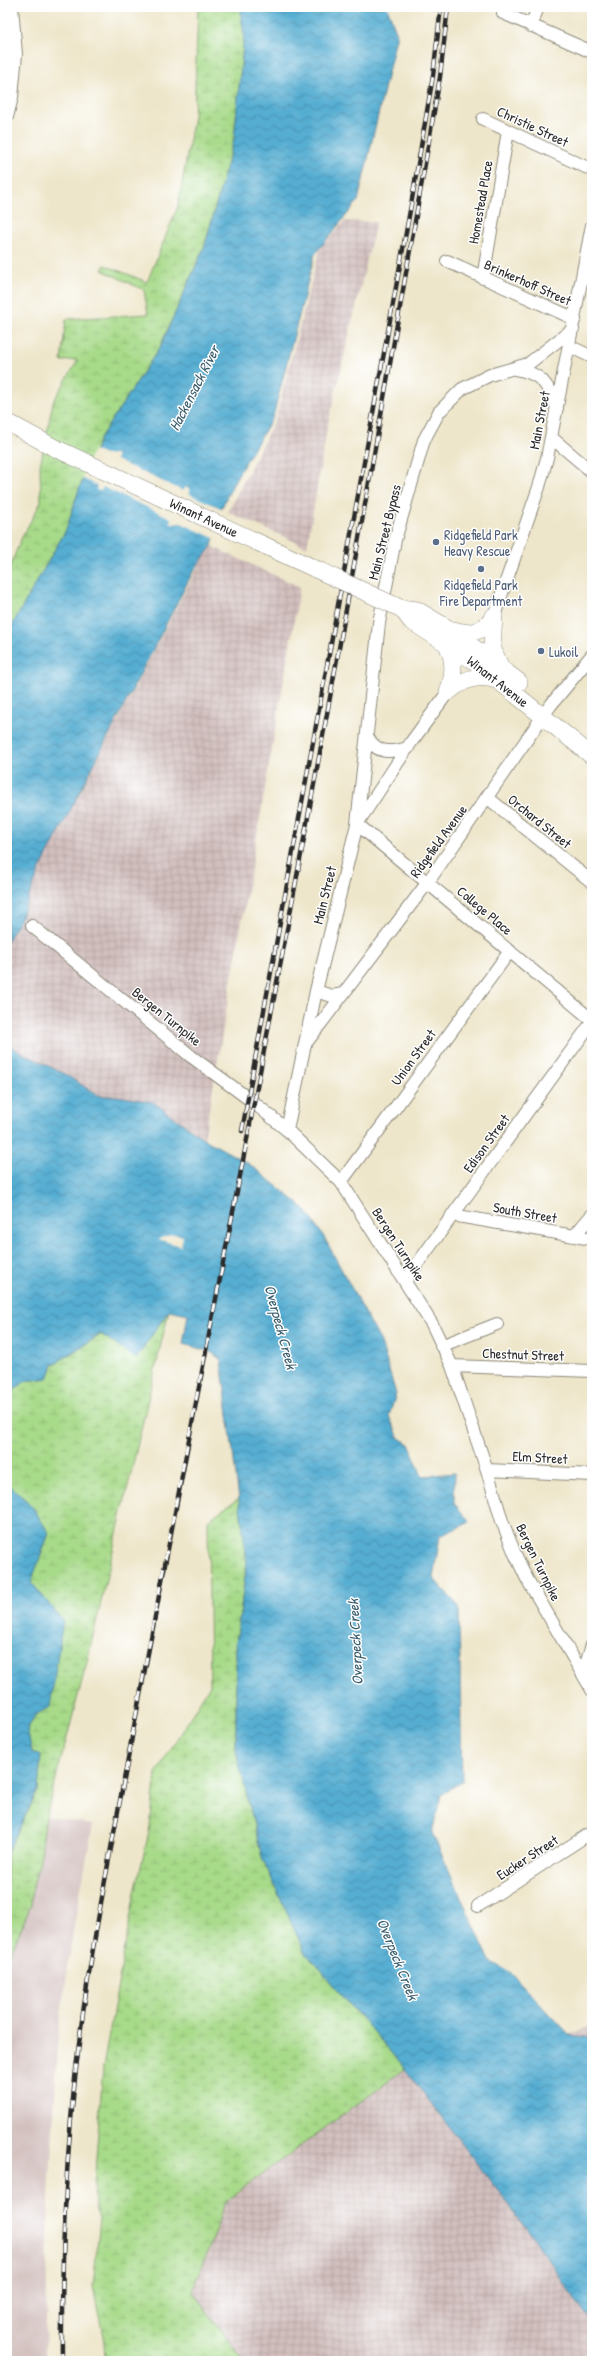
<svg xmlns="http://www.w3.org/2000/svg" width="599" height="2368" viewBox="0 0 599 2368" font-family="'Patrick Hand',sans-serif">
<style>
.industrial{fill:url(#industrial-grid)}
.railway{fill:#d1bfbd}
.wetland{fill:url(#wetland-marsh);stroke:#69825a}
.water{fill:url(#water-waves);stroke:#406c7e}
.pier{fill:#eee6ca}
.lines{fill:none;stroke-linecap:round;stroke-linejoin:round}
.minor-casing{stroke:#8c887a;stroke-width:14}
.highway-casing{stroke:#8c887a;stroke-width:18}
.minor{stroke:#fff;stroke-width:12}
.highway{stroke:#fff;stroke-width:17}
.rail-casing{stroke:#2b2b2b;stroke-width:4.5}
.rail{stroke:#fff;stroke-width:3;stroke-dasharray:9;stroke-linecap:butt}
.highway-bridge-casing{stroke:#8c887a;stroke-width:18;stroke-linecap:butt}
.highway-bridge{stroke:#fff;stroke-width:17}
.service-dot{fill:#5c6f8a;stroke:#fff;stroke-width:1.5}
.labels{text-anchor:middle;dominant-baseline:central;stroke-width:3;stroke-linejoin:round;paint-order:stroke}
.street-label{font-size:14px;fill:#2b2b2b;stroke:#fff}
.service-label{font-size:14px;fill:#4e5e75;stroke:#fff;text-anchor:start}
.water-label{font-size:15px;font-style:italic;fill:#3c5f6e;stroke:#fff}
</style>
<defs>
<pattern id="industrial-grid" width="8" height="8" patternUnits="userSpaceOnUse"><rect width="8" height="8" fill="#d1bfbd"/><path d="M0 4h8M4 0v8" fill="none" stroke="#b4a4a3"/></pattern>
<pattern id="wetland-marsh" width="20" height="14" patternUnits="userSpaceOnUse"><rect width="20" height="14" fill="#a7da89"/><path d="M1 5h8M5 5V1M11 12h8M15 12V8" fill="none" stroke="#90bb76"/></pattern>
<pattern id="water-waves" width="16" height="10" patternUnits="userSpaceOnUse"><rect width="16" height="10" fill="#55add2"/><path d="M0 5q4-4 8 0t8 0" fill="none" stroke="#478dab"/></pattern>
</defs>
<rect width="100%" height="100%" fill="#fff"/>
<filter id="ink" filterUnits="userSpaceOnUse"><feTurbulence type="fractalNoise" baseFrequency=".025" numOctaves="2"/><feDisplacementMap in="SourceGraphic" scale="8" xChannelSelector="R" yChannelSelector="G"/><feConvolveMatrix kernelMatrix="1 2 1 2 8 2 1 2 1" color-interpolation-filters="sRGB"/></filter>
<filter id="wash" filterUnits="userSpaceOnUse"><feTurbulence type="fractalNoise" baseFrequency=".012" numOctaves="4" result="noise"/><feDisplacementMap in="SourceGraphic" scale="16" xChannelSelector="R" yChannelSelector="G"/><feGaussianBlur stdDeviation="0.9" result="paint"/><feColorMatrix in="noise" values="0 0 0 0 0 0 0 0 0 0 0 0 0 0 0 0 0 1.4 0 .05"/><feComposite in="paint" operator="in"/></filter>
<g filter="url(#wash)">
<rect width="100%" height="100%" fill="#eee6ca"/>
<path class="industrial" d="M345 221 376 222 327 428 307 547 228 512 276 417 320 248Z
M209 545 300 587 204 1139 153 1102 117 1096H99L66 1075 7 1045V942L20 919 40 869Z
M592 2025V2038L570 2035Z
M405 2069 523 2224 592 2323V2361H244L192 2291 227 2200Z"/>
<path class="railway" d="M46 1816 93 1825 74 1925 59 2030 49 2195 45 2361H7V1962L31 1905 32 1889 40 1861Z"/>
<path class="wetland" d="M198 7H240L244 35 234 139 205 245 160 347 100 438 79 489 66 530 7 634V574L21 539 41 502 40 466 53 402 78 360 61 361 66 319 148 314 144 290 102 270 105 265 147 282 178 206 194 116Z
M169 1310 86 1666 46 1816 40 1861 32 1889 31 1905 7 1962V1853L38 1791 41 1755 32 1752 27 1730 35 1715 63 1621 31 1582 49 1533 31 1505 7 1483V1397L25 1381 48 1378 53 1365 102 1334 136 1358Z
M239 1498 247 1562 236 1644V1751L262 1857 304 1951 405 2069 227 2200 192 2291 244 2361H105L104 2342 93 2286 100 2218 93 2198 103 2067 134 1897 150 1827 156 1773 210 1685 208 1520Z"/>
<path class="water" d="M240 7H387L397 34 358 201 315 254 273 417 236 478 221 509 212 546 194 570 40 869 20 919 7 942V634L66 530 79 489 100 438 160 347 205 245 234 139 244 35Z
M7 1045 66 1075 99 1096H117L153 1102 204 1139 248 1163 305 1209 324 1237 381 1342 396 1394 389 1416 399 1438 409 1444 422 1476 455 1473 454 1503 470 1522 440 1536 433 1578 459 1607 462 1782 441 1795 432 1833 490 1961 513 1975 570 2035 592 2038V2323L523 2224 405 2069 304 1951 262 1857 236 1751V1644L247 1562 221 1360 211 1352 183 1344 188 1314 169 1310 136 1359 101 1334 53 1365 48 1378 25 1381 7 1397Z
M7 1483 31 1505 49 1533 31 1582 63 1621 50 1707 35 1715 27 1730 32 1752 41 1755 38 1790 7 1853Z"/>
<path class="pier" d="M93 450 105 455 116 454V460L183 491 186 487 190 489 189 493 193 496 223 509 216 539 181 523 170 524 171 518 103 487 101 491 96 490 97 486 82 478Z
M173 1234 183 1236 181 1246 158 1239Z"/>
</g>
<g filter="url(#ink)">
<g class="lines">
<g class="minor-casing">
<path id="minor" d="M503 13 592 52
M531 26 538 7
M7 117 12 97 16 54 12 7
M483 119 592 170
M447 261 575 319
M483 278 508 131
M569 346 592 357
M515 369C541 373 548 384 557 408
M552 438 592 472
M494 616 539 487 547 458 592 225
M367 736C376 754 390 753 408 748
M488 798 592 882
M357 824 379 623 395 540 424 440 439 412 462 389 490 375 528 364 573 329
M357 824 592 1020
M32 926 192 1057 253 1102 287 1130 341 1182 432 1324 452 1366 487 1470 502 1521 515 1554 527 1579 592 1690
M316 991 332 996 343 994
M306 1043 428 882 550 706 592 655
M287 1130 316 991 357 824 412 741 448 692
M341 1182 510 951
M452 1215 592 1239
M574 1236 592 1215
M405 1281 592 1022
M441 1346 497 1324
M452 1366 592 1371
M487 1470 592 1475
M583 1674 592 1645
M478 1906 592 1832"/>
</g>
<g class="highway-casing">
<path id="highway" d="M7 422 53 447 177 505
M400 608 417 610 449 629 519 682
M402 609 411 621 474 661 592 756
M494 616 492 647 500 666
M453 630C470 635 484 632 494 616
M444 640C455 656 455 674 448 692
M448 692C463 679 480 673 499 681"/>
</g>
<use href="#minor" class="minor"/>
<use href="#highway" class="highway"/>
<g class="rail-casing">
<path id="rail" d="M242 1131 411 205 433 76 441 7
M62 2361C61 2245 67 2128 83 2013 96 1920 115 1829 132 1737 158 1596 185 1455 213 1314 294 903 369 490 440 77L448 7"/>
</g>
<use href="#rail" class="rail"/>
<g class="highway-bridge-casing">
<path id="highway-bridge" d="M177 505 400 608"/>
</g>
<use href="#highway-bridge" class="highway-bridge"/>
</g>
</g>
<g class="service-dot">
<circle cx="436" cy="542" r="4"/>
<circle cx="481" cy="569" r="4"/>
<circle cx="541" cy="651" r="4"/>
</g>
<g class="labels">
<g class="street-label">
<text transform="translate(533 126) rotate(25)">Christie Street</text>
<text transform="translate(480 202) rotate(-80)">Homestead Place</text>
<text transform="translate(528 282) rotate(24)">Brinkerhoff Street</text>
<text transform="translate(539 420) rotate(-79)">Main Street</text>
<text transform="translate(204 517) rotate(25)">Winant Avenue</text>
<text transform="translate(384 532) rotate(-76)">Main Street Bypass</text>
<text transform="translate(498 681) rotate(38)">Winant Avenue</text>
<text transform="translate(540 821) rotate(39)">Orchard Street</text>
<text transform="translate(438 841) rotate(-54)">Ridgefield Avenue</text>
<text transform="translate(324 895) rotate(-76)">Main Street</text>
<text transform="translate(485 910) rotate(40)">College Place</text>
<text transform="translate(167 1016) rotate(39)">Bergen Turnpike</text>
<text transform="translate(413 1057) rotate(-54)">Union Street</text>
<text transform="translate(486 1143) rotate(-54)">Edison Street</text>
<text transform="translate(525 1212) rotate(10)">South Street</text>
<text transform="translate(399 1244) rotate(57)">Bergen Turnpike</text>
<text transform="translate(523 1354) rotate(2)">Chestnut Street</text>
<text transform="translate(540 1457) rotate(3)">Elm Street</text>
<text transform="translate(539 1562) rotate(64)">Bergen Turnpike</text>
<text transform="translate(527 1857) rotate(-33)">Eucker Street</text>
</g>
<g class="service-label">
<text x="444" y="534">Ridgefield Park<tspan x="444" dy="16">Heavy Rescue</tspan></text>
<text x="481" y="584" text-anchor="middle">Ridgefield Park<tspan x="481" dy="16">Fire Department</tspan></text>
<text x="549" y="651">Lukoil</text>
</g>
<g class="water-label">
<text transform="translate(194 388) rotate(-63)">Hackensack River</text>
<text transform="translate(281 1327) rotate(75)">Overpeck Creek</text>
<text transform="translate(355 1642) rotate(-93)">Overpeck Creek</text>
<text transform="translate(398 1959) rotate(68)">Overpeck Creek</text>
</g>
</g>
<rect width="599" height="2368" fill="none" stroke="#fff" stroke-width="24"/>
</svg>
